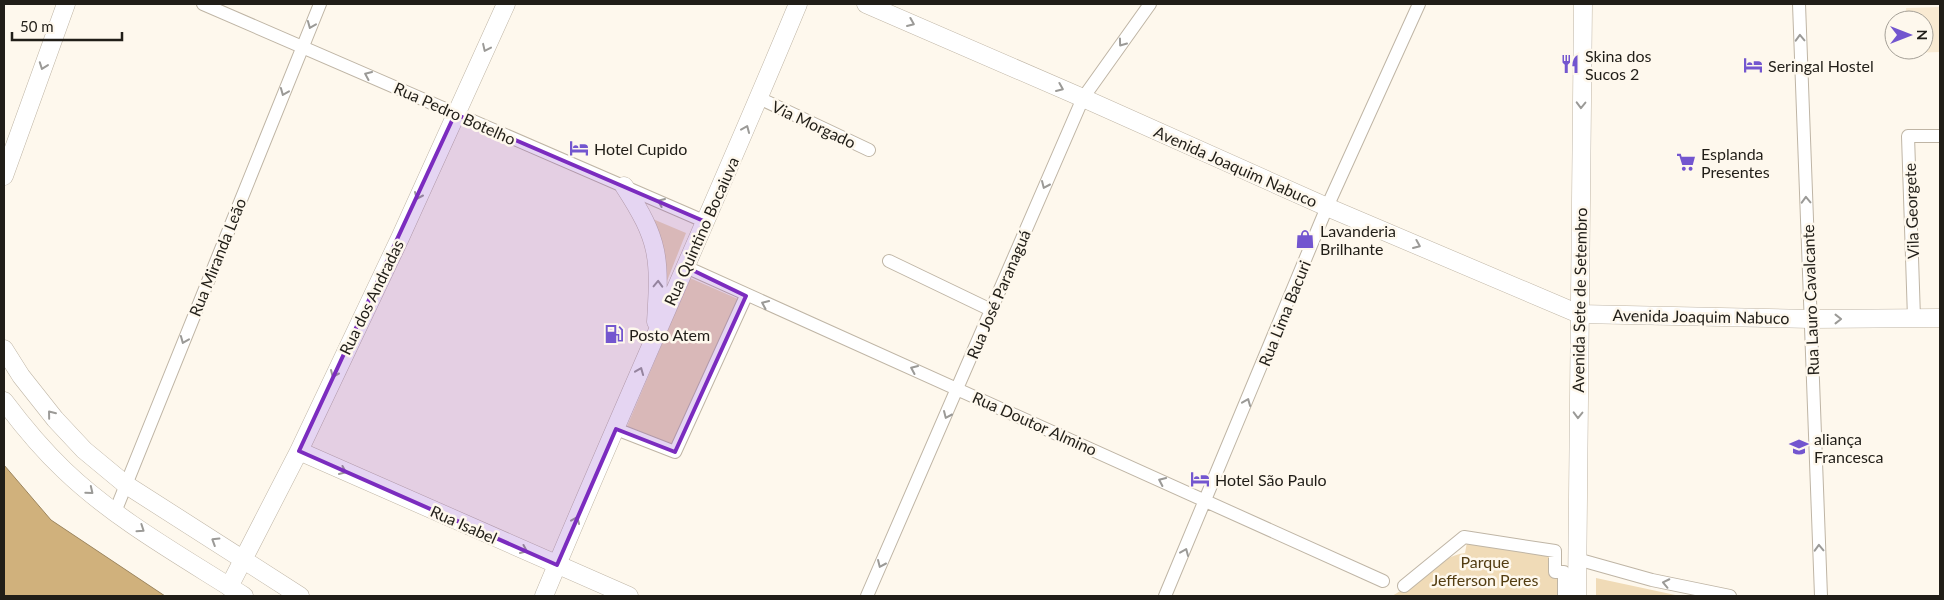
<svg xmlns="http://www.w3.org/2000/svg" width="1944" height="600" viewBox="0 0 1944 600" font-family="Lato,sans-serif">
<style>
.built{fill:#f9ead2}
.green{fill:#f0dbb7}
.water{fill:#d0b17c;stroke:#9c855e}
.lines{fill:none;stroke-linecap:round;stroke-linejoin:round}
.street-casing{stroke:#bfb5a5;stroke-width:14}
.secondary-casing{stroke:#bfb5a5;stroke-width:19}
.street{stroke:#fff;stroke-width:12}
.secondary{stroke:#fff;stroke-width:18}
.oneway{stroke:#9b9a97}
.marked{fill:#7b2cbf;fill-opacity:0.2;stroke:#7b2cbf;stroke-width:4;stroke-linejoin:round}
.labels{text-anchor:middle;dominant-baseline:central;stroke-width:5;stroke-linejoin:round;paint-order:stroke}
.poi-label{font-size:16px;fill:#211e18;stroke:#fef8ed;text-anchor:start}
.street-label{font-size:16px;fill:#211e18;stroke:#fef8ed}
.park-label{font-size:16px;fill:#533d12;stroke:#fef8ed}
</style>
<rect width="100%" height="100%" fill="#fef8ed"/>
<path class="built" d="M1940 7V52L1908 53 1907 50H1924V20H1906V8Z"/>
<path class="green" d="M648 217 686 233 667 281 659 231Z
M690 278 738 299 673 452 625 431Z
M1467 542 1551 553 1560 576V596H1392C1415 584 1440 556 1465 553Z
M1596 578 1680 596H1596Z"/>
<path class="water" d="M4 465 51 520 165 596H4Z"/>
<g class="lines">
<g class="street-casing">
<path id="street" d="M203 4 706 222
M1799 4 1821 596
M759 98 869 150
M889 261 991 310
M686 267 1383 581
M1914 318 1908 136H1940
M616 429 675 452 746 296
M115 512 320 4
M1577 559 1652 580 1730 596
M1404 586 1464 537 1555 551V572H1564V596
M867 596 1083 98 1150 4
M1165 596 1327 207 1419 4"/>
</g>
<g class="secondary-casing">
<path id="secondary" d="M866 4 1083 98 1327 207 1579 314 1811 319 1940 318
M4 176 66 4
M624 186C660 241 660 258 656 322
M4 349 21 376 55 419 84 450 125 484 300 596
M4 401C22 425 42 449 64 470 116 520 183 557 244 596
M299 451 629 596
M229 587 299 451 400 238 506 4
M544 596C626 398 716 202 798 4
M1577 596 1583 4"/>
</g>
<use href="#street" class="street"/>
<use href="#secondary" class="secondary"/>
</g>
<defs><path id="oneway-chevron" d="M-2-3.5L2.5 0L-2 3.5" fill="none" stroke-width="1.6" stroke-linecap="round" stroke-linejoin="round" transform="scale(1.25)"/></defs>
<g class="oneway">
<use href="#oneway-chevron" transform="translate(911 23) rotate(23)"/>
<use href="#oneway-chevron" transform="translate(311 25) rotate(112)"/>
<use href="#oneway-chevron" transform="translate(1800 38) rotate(-92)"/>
<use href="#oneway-chevron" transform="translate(1122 43) rotate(126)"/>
<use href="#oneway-chevron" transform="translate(486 48) rotate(115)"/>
<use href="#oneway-chevron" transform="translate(43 66) rotate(110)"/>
<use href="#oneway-chevron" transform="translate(368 75) rotate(-156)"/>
<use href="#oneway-chevron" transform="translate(1060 88) rotate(23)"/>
<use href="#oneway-chevron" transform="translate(284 92) rotate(112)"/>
<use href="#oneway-chevron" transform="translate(1581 105) rotate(91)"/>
<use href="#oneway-chevron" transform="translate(746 129) rotate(-67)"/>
<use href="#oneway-chevron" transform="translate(1045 185) rotate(114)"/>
<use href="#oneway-chevron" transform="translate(418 196) rotate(114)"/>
<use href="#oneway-chevron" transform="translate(1806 200) rotate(-92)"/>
<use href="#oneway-chevron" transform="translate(661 202) rotate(-157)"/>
<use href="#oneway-chevron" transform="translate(1417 245) rotate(23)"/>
<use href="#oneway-chevron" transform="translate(658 284) rotate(-88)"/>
<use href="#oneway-chevron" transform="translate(765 304) rotate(-156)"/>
<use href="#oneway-chevron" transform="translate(1838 319)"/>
<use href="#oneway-chevron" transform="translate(184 340) rotate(112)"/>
<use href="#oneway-chevron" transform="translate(914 369) rotate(-156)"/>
<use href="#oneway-chevron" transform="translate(640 371) rotate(-68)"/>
<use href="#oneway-chevron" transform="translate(334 374) rotate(114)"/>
<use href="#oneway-chevron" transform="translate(1247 402) rotate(-68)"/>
<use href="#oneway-chevron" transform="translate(51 414) rotate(-129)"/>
<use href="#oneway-chevron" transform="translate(947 415) rotate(114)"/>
<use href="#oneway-chevron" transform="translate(1578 415) rotate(91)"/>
<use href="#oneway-chevron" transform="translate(343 471) rotate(24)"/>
<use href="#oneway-chevron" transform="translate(1162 481) rotate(-155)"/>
<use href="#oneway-chevron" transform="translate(90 491) rotate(39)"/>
<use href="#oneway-chevron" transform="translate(576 520) rotate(-67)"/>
<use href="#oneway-chevron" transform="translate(141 529) rotate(34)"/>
<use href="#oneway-chevron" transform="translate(215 541) rotate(-148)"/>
<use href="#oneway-chevron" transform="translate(1819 548) rotate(-92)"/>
<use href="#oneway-chevron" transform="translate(524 550) rotate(24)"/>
<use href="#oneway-chevron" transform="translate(1185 552) rotate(-67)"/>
<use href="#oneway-chevron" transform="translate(881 564) rotate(114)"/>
<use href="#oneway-chevron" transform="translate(1666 583) rotate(-168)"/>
</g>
<path class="marked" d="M455 114 706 222 686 267 746 296 675 452 616 429 557 565 299 451Z"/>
<defs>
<g id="restaurant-bare" transform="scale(1.5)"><path d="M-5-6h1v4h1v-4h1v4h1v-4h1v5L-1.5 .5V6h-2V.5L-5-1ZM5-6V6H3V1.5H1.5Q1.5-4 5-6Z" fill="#7356cf" stroke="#fef8ed" stroke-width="2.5" paint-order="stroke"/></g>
<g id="hotel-bare" transform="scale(1.5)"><path d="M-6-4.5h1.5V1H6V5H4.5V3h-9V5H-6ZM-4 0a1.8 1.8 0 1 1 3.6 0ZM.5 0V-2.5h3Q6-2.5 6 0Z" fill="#7356cf" stroke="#fef8ed" stroke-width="2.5" paint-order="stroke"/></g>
<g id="supermarket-bare" transform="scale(1.5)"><path d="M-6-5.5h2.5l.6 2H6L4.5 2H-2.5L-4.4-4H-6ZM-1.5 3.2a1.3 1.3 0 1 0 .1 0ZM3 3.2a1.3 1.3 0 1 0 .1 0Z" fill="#7356cf" stroke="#fef8ed" stroke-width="2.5" paint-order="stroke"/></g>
<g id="shop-bare" transform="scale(1.5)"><path d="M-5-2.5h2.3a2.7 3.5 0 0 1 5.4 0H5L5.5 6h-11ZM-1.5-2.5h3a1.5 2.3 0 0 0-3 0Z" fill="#7356cf" stroke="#fef8ed" stroke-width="2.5" paint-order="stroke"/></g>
<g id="fuel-bare" transform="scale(1.5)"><path d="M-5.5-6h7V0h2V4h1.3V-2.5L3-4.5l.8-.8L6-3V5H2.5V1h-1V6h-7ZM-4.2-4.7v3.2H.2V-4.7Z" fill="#7356cf" stroke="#fef8ed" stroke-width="2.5" paint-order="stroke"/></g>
<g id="school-bare" transform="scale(1.5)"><path d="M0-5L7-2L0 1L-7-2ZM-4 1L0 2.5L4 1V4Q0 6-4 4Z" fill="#7356cf" stroke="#fef8ed" stroke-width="2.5" paint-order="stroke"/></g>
</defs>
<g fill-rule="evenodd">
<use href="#restaurant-bare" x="1570" y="64"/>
<use href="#hotel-bare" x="1753" y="65"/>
<use href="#hotel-bare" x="579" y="148"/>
<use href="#supermarket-bare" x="1686" y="162"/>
<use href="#shop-bare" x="1305" y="239"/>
<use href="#fuel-bare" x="614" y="334"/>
<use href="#school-bare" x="1799" y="447"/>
<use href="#hotel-bare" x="1200" y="479"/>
</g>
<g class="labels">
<g class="poi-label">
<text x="1585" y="55">Skina dos<tspan x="1585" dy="18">Sucos 2</tspan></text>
<text x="1768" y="65">Seringal Hostel</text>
<text x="594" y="148">Hotel Cupido</text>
<text x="1701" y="153">Esplanda<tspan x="1701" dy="18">Presentes</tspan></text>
<text x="1320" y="230">Lavanderia<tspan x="1320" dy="18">Brilhante</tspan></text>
<text x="629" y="334">Posto Atem</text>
<text x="1814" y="438">aliança<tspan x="1814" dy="18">Francesca</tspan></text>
<text x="1215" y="479">Hotel São Paulo</text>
</g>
<g class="street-label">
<text transform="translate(455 113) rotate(24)">Rua Pedro Botelho</text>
<text transform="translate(814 124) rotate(25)">Via Morgado</text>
<text transform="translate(1236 166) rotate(24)">Avenida Joaquim Nabuco</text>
<text transform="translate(1911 211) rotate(-92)">Vila Georgete</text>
<text transform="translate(701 231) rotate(-66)">Rua Quintino Bocaiuva</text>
<text transform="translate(217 257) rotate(-68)">Rua Miranda Leão</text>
<text transform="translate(998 294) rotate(-67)">Rua José Paranaguá</text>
<text transform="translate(371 297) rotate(-64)">Rua dos Andradas</text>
<text transform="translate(1579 300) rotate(-89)">Avenida Sete de Setembro</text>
<text transform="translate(1810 300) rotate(-92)">Rua Lauro Cavalcante</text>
<text transform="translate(1284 313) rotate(-68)">Rua Lima Bacuri</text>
<text transform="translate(1701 316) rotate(1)">Avenida Joaquim Nabuco</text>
<text transform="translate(1035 423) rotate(24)">Rua Doutor Almino</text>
<text transform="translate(464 524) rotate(24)">Rua Isabel</text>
</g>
<g class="park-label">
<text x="1485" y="561">Parque<tspan x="1485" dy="18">Jefferson Peres</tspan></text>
</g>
</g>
<rect width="1944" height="600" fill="none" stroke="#211e18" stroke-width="10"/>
<g transform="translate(1909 35) rotate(90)"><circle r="24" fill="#fef8ed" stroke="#a6a198"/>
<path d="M0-4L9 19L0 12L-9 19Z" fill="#7356cf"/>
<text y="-8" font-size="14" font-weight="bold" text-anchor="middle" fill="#211e18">N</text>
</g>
<path d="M12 32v8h110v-8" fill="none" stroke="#211e18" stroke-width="2.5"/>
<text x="20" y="32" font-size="15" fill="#211e18" stroke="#fef8ed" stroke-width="4" paint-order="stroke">50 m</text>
</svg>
